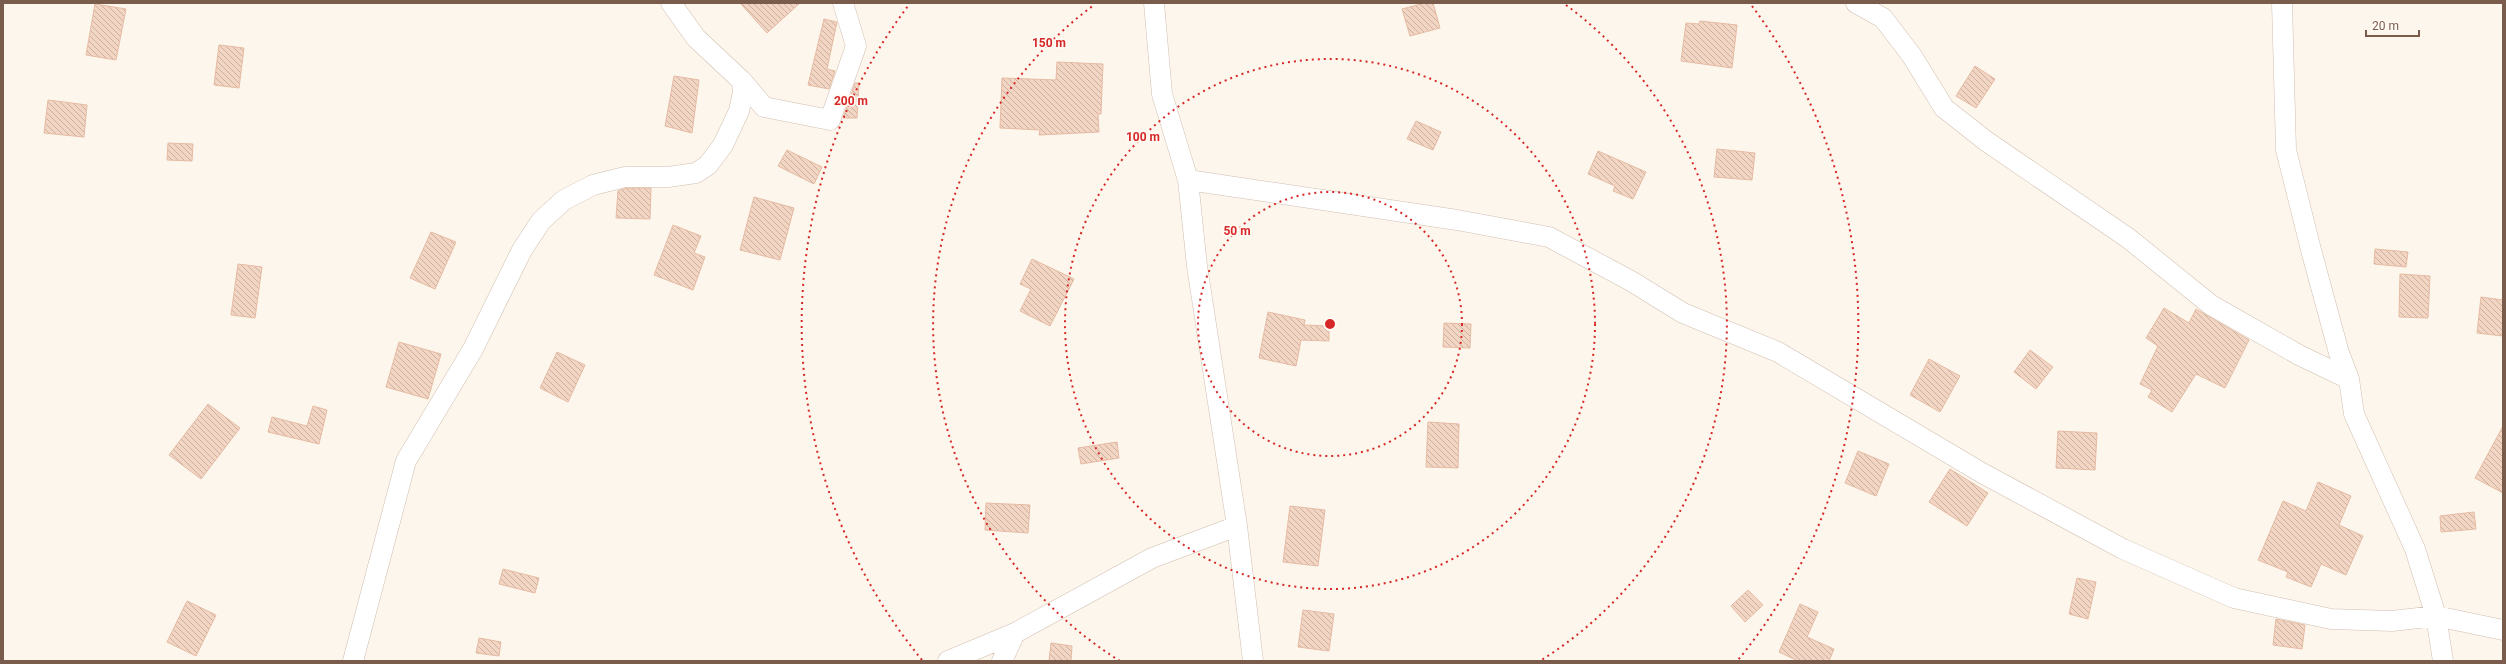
<svg xmlns="http://www.w3.org/2000/svg" width="2506" height="664" viewBox="0 0 2506 664" font-family="Roboto,sans-serif">
<style>
.building{fill:url(#building-back-hatch);stroke:#e6bba3}
.lines{fill:none;stroke-linecap:round;stroke-linejoin:round}
.minor-casing{stroke:#d1beb0;stroke-width:21}
.minor{stroke:#fff;stroke-width:20}
.ring{fill:none;stroke:#d62828;stroke-width:2;stroke-dasharray:2 4}
.centre{fill:#d62828;stroke:#fffaf3;stroke-width:2}
.ring-label{font-size:12px;text-anchor:middle;font-weight:bold;fill:#d62828;stroke:#fffaf3;stroke-width:3.5;stroke-linejoin:round;paint-order:stroke}
</style>
<defs>
<pattern id="building-back-hatch" width="6" height="6" patternUnits="userSpaceOnUse"><rect width="6" height="6" fill="#f3d5c3"/><path d="M-1 5l2 2M0 0l6 6M5-1l2 2" fill="none" stroke="#cab0a1"/></pattern>
</defs>
<rect width="100%" height="100%" fill="#fdf6ec"/>
<path class="building" d="M740 3H800L767 33Z
M1425 3H1433L1440 28 1410 36 1402 9Z
M95 4 126 9 116 60 86 55Z
M824 19 837 22 827 69 835 71 829 89 808 85Z
M1700 21 1737 25 1732 68 1681 61 1686 23 1699 24Z
M219 45 244 48 239 88 214 85Z
M1057 62 1103 64 1101 114H1098L1099 132 1039 135 1040 130 1000 128 1002 78 1056 80Z
M1975 66 1995 79 1976 108 1956 96Z
M674 76 699 80 692 133 665 126Z
M855 83H859L857 118H843Z
M48 100 87 105 84 137 44 133Z
M1416 121 1441 132 1433 150 1407 139Z
M168 143 193 144 192 161 167 160Z
M1717 149 1755 153 1752 180 1714 177Z
M787 150 822 167 814 184 778 166Z
M1598 151 1646 172 1633 199 1613 191 1615 186 1588 174Z
M626 188H651L650 219 616 218 618 191Z
M754 197 794 208 780 260 740 250Z
M673 225 701 236 694 253 705 257 693 290 654 275Z
M431 232 456 242 435 289 410 278Z
M2375 249 2408 252 2406 267 2374 264Z
M1032 259 1074 279 1050 326 1020 311 1031 289 1020 284Z
M238 264 262 267 255 318 231 315Z
M2400 274 2430 276 2428 318 2399 317Z
M2481 297 2503 300V336L2477 333Z
M2164 308 2189 323 2196 309 2249 340 2225 388 2196 374 2172 412 2148 397 2152 390 2140 384 2158 346 2146 338Z
M1268 312 1305 320 1304 325 1329 326V341L1301 340 1296 366 1259 358Z
M1444 323 1471 324 1470 348 1443 347Z
M399 342 441 354 428 399 386 387Z
M2030 350 2053 367 2036 389 2014 372Z
M557 352 585 365 568 402 540 388Z
M1929 359 1960 376 1940 412 1910 395Z
M208 404 240 428 201 479 169 455Z
M313 406 327 410 319 444 268 432 272 417 307 426Z
M1428 422 1459 424 1458 468 1426 467Z
M2503 426V493L2475 478Z
M2058 431 2097 433 2095 470 2056 468Z
M1117 442 1119 458 1081 464 1078 448Z
M1858 451 1889 464 1876 496 1845 483Z
M1950 469 1988 493 1967 526 1929 502Z
M2318 482 2351 496 2339 525 2363 536 2346 575 2321 564 2311 587 2286 577 2288 572 2258 560 2283 501 2306 511Z
M986 503 1030 505 1028 533 985 530Z
M1290 506 1325 510 1318 566 1283 562Z
M2474 512 2476 529 2441 532 2440 516Z
M503 569 539 578 535 593 499 584Z
M2077 578 2096 582 2088 619 2069 614Z
M1748 590 1763 605 1745 622 1731 606Z
M187 601 216 615 196 656 167 642Z
M1800 604 1818 612 1807 637 1834 649 1829 661H1798L1779 652Z
M1303 610 1334 614 1329 651 1298 647Z
M2276 619 2305 625 2302 649 2273 645Z
M479 638 501 642 499 656 476 653Z
M1051 643 1072 646 1071 661H1049Z"/>
<g class="lines">
<g class="minor-casing">
<path id="minor" d="M1154 3 1162 94 1188 180 1197 266 1237 526 1253 661
M1856 3 1883 18 1912 56 1944 108 1986 141 2128 238 2211 305 2299 355 2349 379
M2282 3 2286 150 2311 250 2339 353 2349 379 2354 414 2415 549 2436 616 2443 661
M742 81 764 107 830 120 856 46 843 3
M1188 180 1457 220 1549 237 1631 281 1683 313 1778 352 1982 473 2123 549 2234 598 2331 619 2392 621 2436 616 2503 630
M353 661 406 461 473 349 522 250 541 221 564 200 593 185 625 177H668L696 173 708 165 723 145 739 111 743 92 742 81 696 38 671 3
M948 661 1015 633 1152 558 1237 526
M1002 661 1015 633"/>
</g>
<use href="#minor" class="minor"/>
</g>
<g class="ring">
<circle cx="1330" cy="324" r="132"/>
<circle cx="1330" cy="324" r="265"/>
<path d="M1120 661A397 397 0 0 1 1094 5M1566 5A397 397 0 0 1 1540 661"/>
<path d="M922 660A529 529 0 0 1 908 6M1752 6A529 529 0 0 1 1738 660"/>
</g>
<circle cx="1330" cy="324" r="6" class="centre"/>
<g class="ring-label">
<text x="1049" y="47">150 m</text>
<text x="851" y="105">200 m</text>
<text x="1143" y="141">100 m</text>
<text x="1237" y="235">50 m</text>
</g>
<rect width="2506" height="664" fill="none" stroke="#7a5c4d" stroke-width="8"/>
<path d="M2366 30v6h53v-6" fill="none" stroke="#7a5c4d" stroke-width="2"/>
<text x="2372" y="30" font-size="12" fill="#7a5c4d" stroke="#fffaf3" stroke-width="3" paint-order="stroke">20 m</text>
</svg>
